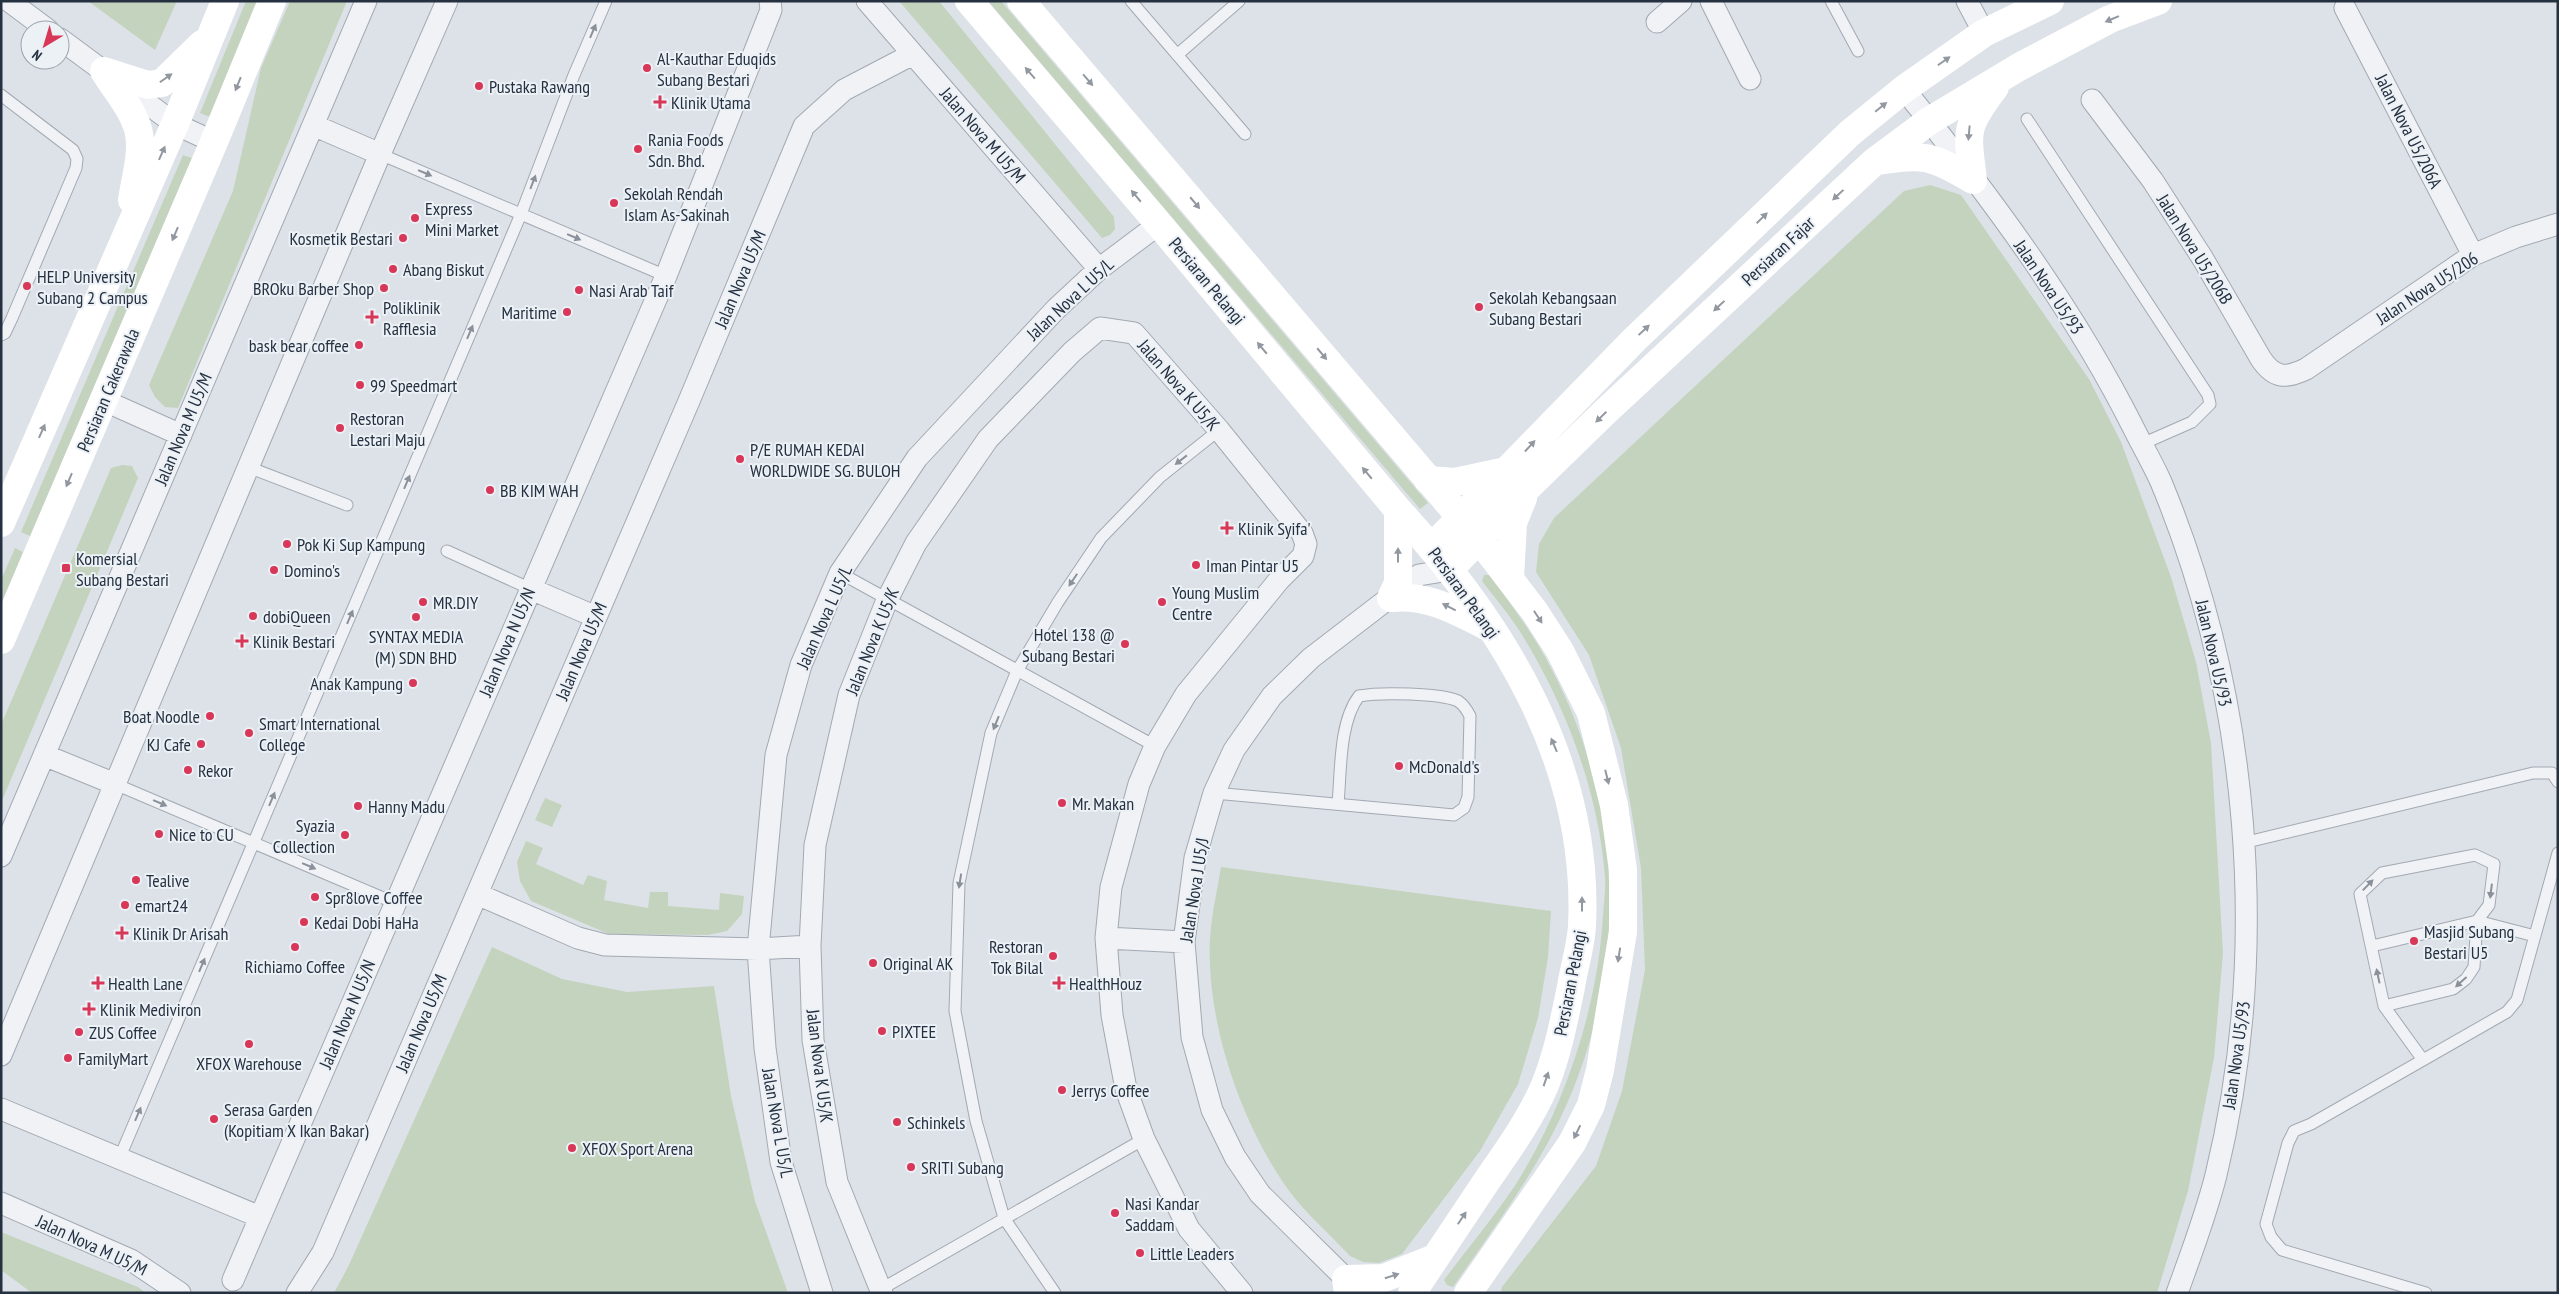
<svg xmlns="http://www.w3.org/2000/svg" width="2559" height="1294" viewBox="0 0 2559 1294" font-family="'PT Sans Narrow',sans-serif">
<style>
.green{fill:#c4d3bd}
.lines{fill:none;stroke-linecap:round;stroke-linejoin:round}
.lane-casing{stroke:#a2a9b2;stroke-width:13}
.street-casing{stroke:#a2a9b2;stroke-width:23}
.lane{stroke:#f0f2f6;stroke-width:11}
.street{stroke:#f0f2f6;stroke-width:21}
.secondary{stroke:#fff;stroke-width:28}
.oneway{fill:#9298a0}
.oneway2{fill:#8a919b}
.poi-dot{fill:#d83758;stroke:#ecf1f6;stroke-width:2}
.labels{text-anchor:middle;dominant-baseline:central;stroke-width:4;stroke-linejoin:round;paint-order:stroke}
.poi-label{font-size:18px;fill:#253040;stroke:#ecf1f6;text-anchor:start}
.street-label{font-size:18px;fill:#253040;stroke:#ecf1f6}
</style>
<rect width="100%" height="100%" fill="#dde2e8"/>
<path class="green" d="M88 1H177L155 50Z
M246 1H259L210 117 200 113Z
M290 1H347L178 408 165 407 155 397 149 385 233 191 261 68Z
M899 1H939L1114 217 1115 229 1110 235 1102 238Z
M988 1H1001L1428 503 1420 509Z
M183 155 192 158 30 536 21 532Z
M1930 185 1961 195 2089 379 2121 442 2171 577 2196 662 2211 743 2223 953 2214 1058 2188 1191 2157 1293H1501L1502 1287 1596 1166 1622 1091 1645 970 1641 868 1621 748 1589 655 1536 572 1539 544 1554 518 1904 191Z
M122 465 132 466 138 478 1 803V725L111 468Z
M15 548 23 552 1 605V580Z
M1484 575H1490C1512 606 1535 636 1552 670 1628 815 1629 986 1553 1133 1525 1187 1488 1236 1453 1287L1447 1285 1444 1280C1468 1248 1494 1217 1516 1184 1565 1106 1598 1007 1603 915 1604 902 1606 889 1605 876 1598 790 1565 703 1519 630 1508 613 1494 597 1482 581Z
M545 798 562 805 552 827 535 820Z
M526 841 543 848 536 864 583 885 588 875 607 881 604 900 648 908 650 892H668V906L719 910 720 893 744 896 742 914 727 931 708 935 609 934 531 901 520 881 517 862Z
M1221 867 1551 911 1548 957 1538 1018 1518 1084 1480 1151 1402 1254 1379 1263 1363 1262 1350 1256C1331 1235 1307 1215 1290 1192 1240 1124 1202 1012 1211 927 1213 907 1218 887 1221 867Z
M492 947 562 979 627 992 714 986 731 1096 755 1201 788 1293H334L348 1267Z
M1 1232 138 1287 146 1293H32L1 1270Z"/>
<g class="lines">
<g class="lane-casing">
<path id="lane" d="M1131 1 1245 134
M1831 1 1858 51
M1177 55 1239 1
M1 95 73 150 77 159 76 168 12 318 5 333 1 335
M2027 119 2208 395 2210 404 2192 422 2142 444
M380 154 666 276
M248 467 347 505
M447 551 531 589
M840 573 1155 746
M115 784 395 903
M1214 793 1454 815 1464 808 1468 797 1470 716C1467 710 1464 705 1458 701 1440 693 1380 692 1359 696 1339 722 1341 771 1338 804
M2243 843 2533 773H2552L2558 782
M2372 946 2477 921 2535 936
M2384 1006 2453 989 2466 979 2474 967 2477 921 2489 905 2494 864 2475 855 2382 873 2360 894 2384 1006 2423 1060
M119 1159 521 214 574 75 606 1
M876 1292 1144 1139
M1055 1293 1004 1218 976 1121 955 1011 959 883 991 733 1017 671 1058 602 1101 538 1160 477 1219 430
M2426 1293 2282 1250 2271 1237 2266 1224 2288 1143 2294 1131 2311 1124 2507 1012 2517 1000 2558 853"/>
</g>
<g class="street-casing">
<path id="street" d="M9 1 48 30
M867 1 1099 269
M1711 1 1750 79
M1967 1 1984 33
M2345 8 2473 255
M1657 22 1681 1
M60 39 175 124 214 142
M1904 89C1989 195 2073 307 2134 429 2143 447 2153 464 2161 482 2250 696 2271 949 2216 1175 2206 1215 2191 1254 2177 1293
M2092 100 2153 181 2203 259 2261 359C2274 378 2285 379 2306 369L2473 255 2516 237 2558 224
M313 125 380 154
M103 400 181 435
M531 589 596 617
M44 755 115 784
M1 856 366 1
M477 894 578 938 605 945 758 949 810 946
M1106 938 1184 942
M1 1055 380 154 447 1
M1 1109 260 1217
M1 1203 131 1260 180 1293
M233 1280 666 276 771 10 770 1
M297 1293 323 1252 689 401 804 126 844 90 913 54
M822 1293 781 1162 765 1048 758 949 776 755 801 665 840 573 917 458 1056 309 1099 269 1159 224
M882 1293 837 1182 813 1040 810 946 815 845 849 695 887 600 916 543 988 439 1072 352 1100 328 1134 333 1219 430 1302 533 1306 544 1303 556 1279 580 1186 694 1155 746 1139 784 1111 887 1106 938 1112 1015 1126 1089 1144 1139 1189 1229 1242 1293
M1364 1293 1346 1279 1260 1194 1235 1157 1212 1110 1192 1037 1184 942 1195 858 1214 793 1234 750 1272 696 1311 658 1419 575 1449 570"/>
</g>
<use href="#lane" class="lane"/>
<use href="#street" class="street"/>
<path class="secondary" d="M969 1 1159 224 1398 510C1504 625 1590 764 1582 926 1581 946 1574 967 1571 987 1564 1020 1558 1053 1545 1085 1531 1118 1509 1149 1488 1179 1463 1217 1437 1255 1412 1293
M1021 1 1479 539 1535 612 1560 651 1591 713 1614 805 1623 870V932L1600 1070 1591 1105 1572 1143 1468 1293
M104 71C115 89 132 108 138 129 144 150 135 179 132 200
M104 71 148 85 162 83 202 44
M1878 161C1924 153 1933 156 1973 180
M1973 180C1967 130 1964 128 1995 87
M1428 480 1455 482 1506 471
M1 523 175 124 225 1
M1432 547 1634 340 1850 133 1904 89 1984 33 2050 1
M1449 570 1528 487 1605 412 1874 162 1929 121 2019 67 2110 19 2158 1
M1510 578 1513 523 1523 498
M1391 598C1428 594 1456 611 1488 627
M1391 598 1398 583V510
M1 640 214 142 272 1
M1348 1293 1346 1279 1384 1278 1435 1258"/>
</g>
<defs><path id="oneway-solid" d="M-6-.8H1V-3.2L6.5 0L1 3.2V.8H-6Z" transform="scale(1.25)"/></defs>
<g class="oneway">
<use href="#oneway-solid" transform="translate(2112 19) rotate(157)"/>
<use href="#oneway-solid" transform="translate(1944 61) rotate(-35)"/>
<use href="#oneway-solid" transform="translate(1030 73) rotate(-131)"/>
<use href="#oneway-solid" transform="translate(166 78) rotate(-35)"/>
<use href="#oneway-solid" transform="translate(1088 80) rotate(49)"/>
<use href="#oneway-solid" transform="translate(238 84) rotate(112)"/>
<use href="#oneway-solid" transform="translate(1881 107) rotate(-39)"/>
<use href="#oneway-solid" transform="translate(1969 133) rotate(95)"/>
<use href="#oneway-solid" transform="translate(162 153) rotate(-66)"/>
<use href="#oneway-solid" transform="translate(1838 195) rotate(137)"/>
<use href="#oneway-solid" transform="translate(1136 196) rotate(-130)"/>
<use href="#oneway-solid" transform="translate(1195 203) rotate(50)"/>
<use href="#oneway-solid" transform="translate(1762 218) rotate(-44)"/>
<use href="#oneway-solid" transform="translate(175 234) rotate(113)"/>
<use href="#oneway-solid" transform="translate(1719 306) rotate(137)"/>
<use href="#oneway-solid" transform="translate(1644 330) rotate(-43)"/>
<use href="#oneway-solid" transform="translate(1262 348) rotate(-130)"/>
<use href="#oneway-solid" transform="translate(1322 354) rotate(50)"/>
<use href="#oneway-solid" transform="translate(1601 417) rotate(136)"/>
<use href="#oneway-solid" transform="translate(42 431) rotate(-66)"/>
<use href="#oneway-solid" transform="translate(1530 446) rotate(-47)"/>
<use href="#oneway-solid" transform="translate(1367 473) rotate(-130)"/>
<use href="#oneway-solid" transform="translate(69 480) rotate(113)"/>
<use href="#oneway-solid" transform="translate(1398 555) rotate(-90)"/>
<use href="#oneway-solid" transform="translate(1449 607) rotate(-153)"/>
<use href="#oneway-solid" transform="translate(1538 617) rotate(57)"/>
<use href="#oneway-solid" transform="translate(1554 745) rotate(-113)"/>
<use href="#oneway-solid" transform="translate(1607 777) rotate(76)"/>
<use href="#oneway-solid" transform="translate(1582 904) rotate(-90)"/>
<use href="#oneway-solid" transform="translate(1619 955) rotate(99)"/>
<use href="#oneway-solid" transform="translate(1546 1079) rotate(-71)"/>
<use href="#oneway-solid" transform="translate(1577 1132) rotate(116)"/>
<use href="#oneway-solid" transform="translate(1462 1218) rotate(-56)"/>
<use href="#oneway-solid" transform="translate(1392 1276) rotate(-18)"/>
</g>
<g class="oneway2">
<use href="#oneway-solid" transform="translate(593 31) rotate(-67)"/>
<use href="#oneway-solid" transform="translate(425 173) rotate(23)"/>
<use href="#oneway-solid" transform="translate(533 182) rotate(-69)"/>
<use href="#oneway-solid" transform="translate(574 237) rotate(23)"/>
<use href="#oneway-solid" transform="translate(470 332) rotate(-67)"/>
<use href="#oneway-solid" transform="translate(1181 460) rotate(142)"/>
<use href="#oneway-solid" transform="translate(407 482) rotate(-67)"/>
<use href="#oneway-solid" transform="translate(1073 580) rotate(124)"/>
<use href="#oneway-solid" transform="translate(350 617) rotate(-67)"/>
<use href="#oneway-solid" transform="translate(996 723) rotate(112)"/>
<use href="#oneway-solid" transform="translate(272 799) rotate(-67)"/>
<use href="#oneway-solid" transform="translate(160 803) rotate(23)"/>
<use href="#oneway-solid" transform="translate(309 866) rotate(23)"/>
<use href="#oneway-solid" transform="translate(960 881) rotate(99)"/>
<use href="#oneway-solid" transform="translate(2368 885) rotate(-46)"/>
<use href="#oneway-solid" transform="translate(2491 891) rotate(97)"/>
<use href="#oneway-solid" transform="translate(202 965) rotate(-67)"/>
<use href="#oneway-solid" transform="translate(2378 976) rotate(-102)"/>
<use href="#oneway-solid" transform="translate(2461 982) rotate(138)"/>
<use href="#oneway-solid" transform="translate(138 1114) rotate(-67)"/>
</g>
<g class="poi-dot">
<circle cx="647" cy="68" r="5"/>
<circle cx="479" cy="86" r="5"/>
<path d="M657.5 94.5h5v5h5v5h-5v5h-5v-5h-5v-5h5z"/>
<circle cx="638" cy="149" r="5"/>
<circle cx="614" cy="203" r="5"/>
<circle cx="415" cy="218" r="5"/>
<circle cx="403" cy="238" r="5"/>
<circle cx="393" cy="269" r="5"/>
<circle cx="27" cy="286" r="5"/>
<circle cx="384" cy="288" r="5"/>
<circle cx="579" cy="290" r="5"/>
<circle cx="1479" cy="307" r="5"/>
<circle cx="567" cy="312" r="5"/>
<path d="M369.5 309.5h5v5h5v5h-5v5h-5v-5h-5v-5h5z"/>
<circle cx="359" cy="345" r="5"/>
<circle cx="360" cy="385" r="5"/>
<circle cx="340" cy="428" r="5"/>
<circle cx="740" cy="459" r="5"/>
<circle cx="490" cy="490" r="5"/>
<path d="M1224.5 520.5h5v5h5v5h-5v5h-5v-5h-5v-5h5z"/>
<circle cx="287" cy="544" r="5"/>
<circle cx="1196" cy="565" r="5"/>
<rect x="61" y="563" width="10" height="10" rx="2.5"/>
<circle cx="274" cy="570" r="5"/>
<circle cx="423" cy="602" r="5"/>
<circle cx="1162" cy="602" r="5"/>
<circle cx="253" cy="616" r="5"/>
<circle cx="416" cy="617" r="5"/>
<path d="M239.5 633.5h5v5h5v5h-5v5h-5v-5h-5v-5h5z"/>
<circle cx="1125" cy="644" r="5"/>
<circle cx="413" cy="683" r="5"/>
<circle cx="210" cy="716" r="5"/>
<circle cx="249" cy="733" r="5"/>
<circle cx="201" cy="744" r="5"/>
<circle cx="1399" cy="766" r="5"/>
<circle cx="188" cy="770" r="5"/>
<circle cx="1062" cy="803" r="5"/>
<circle cx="358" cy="806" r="5"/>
<circle cx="159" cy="834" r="5"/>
<circle cx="345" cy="835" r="5"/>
<circle cx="136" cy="880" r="5"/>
<circle cx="315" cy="897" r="5"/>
<circle cx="125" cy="905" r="5"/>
<circle cx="304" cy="922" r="5"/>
<path d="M119.5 925.5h5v5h5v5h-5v5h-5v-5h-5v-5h5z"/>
<circle cx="2414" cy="941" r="5"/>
<circle cx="295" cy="947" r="5"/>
<circle cx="1053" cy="956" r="5"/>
<circle cx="873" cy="963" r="5"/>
<path d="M95.5 975.5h5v5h5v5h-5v5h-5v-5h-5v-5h5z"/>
<path d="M1056.5 975.5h5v5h5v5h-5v5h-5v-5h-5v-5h5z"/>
<path d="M86.5 1001.5h5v5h5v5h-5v5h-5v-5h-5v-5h5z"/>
<circle cx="882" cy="1031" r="5"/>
<circle cx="79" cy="1032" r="5"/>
<circle cx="249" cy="1044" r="5"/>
<circle cx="68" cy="1058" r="5"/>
<circle cx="1062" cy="1090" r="5"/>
<circle cx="214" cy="1119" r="5"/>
<circle cx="897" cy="1122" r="5"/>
<circle cx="572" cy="1148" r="5"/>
<circle cx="911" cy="1167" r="5"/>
<circle cx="1115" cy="1213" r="5"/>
<circle cx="1140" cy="1253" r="5"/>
</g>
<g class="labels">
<g class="poi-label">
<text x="657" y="58">Al-Kauthar Eduqids<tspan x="657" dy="21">Subang Bestari</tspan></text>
<text x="489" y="86">Pustaka Rawang</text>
<text x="671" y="102">Klinik Utama</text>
<text x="648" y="139">Rania Foods<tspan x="648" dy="21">Sdn. Bhd.</tspan></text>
<text x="624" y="193">Sekolah Rendah<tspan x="624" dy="21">Islam As-Sakinah</tspan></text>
<text x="425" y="208">Express<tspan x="425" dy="21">Mini Market</tspan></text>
<text x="393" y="238" text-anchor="end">Kosmetik Bestari</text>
<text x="403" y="269">Abang Biskut</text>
<text x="37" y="276">HELP University<tspan x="37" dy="21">Subang 2 Campus</tspan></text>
<text x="374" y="288" text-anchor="end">BROku Barber Shop</text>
<text x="589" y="290">Nasi Arab Taif</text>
<text x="1489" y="297">Sekolah Kebangsaan<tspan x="1489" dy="21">Subang Bestari</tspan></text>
<text x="383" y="307">Poliklinik<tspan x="383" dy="21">Rafflesia</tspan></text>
<text x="557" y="312" text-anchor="end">Maritime</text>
<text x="349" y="345" text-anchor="end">bask bear coffee</text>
<text x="370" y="385">99 Speedmart</text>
<text x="350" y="418">Restoran<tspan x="350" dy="21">Lestari Maju</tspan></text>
<text x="750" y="449">P/E RUMAH KEDAI<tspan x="750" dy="21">WORLDWIDE SG. BULOH</tspan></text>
<text x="500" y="490">BB KIM WAH</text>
<text x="1238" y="528">Klinik Syifa'</text>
<text x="297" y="544">Pok Ki Sup Kampung</text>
<text x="76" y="558">Komersial<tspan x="76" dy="21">Subang Bestari</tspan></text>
<text x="1206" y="565">Iman Pintar U5</text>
<text x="284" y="570">Domino's</text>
<text x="1172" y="592">Young Muslim<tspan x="1172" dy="21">Centre</tspan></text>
<text x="433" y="602">MR.DIY</text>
<text x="263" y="616">dobiQueen</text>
<text x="1115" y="634" text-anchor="end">Hotel 138 @<tspan x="1115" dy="21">Subang Bestari</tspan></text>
<text x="416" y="636" text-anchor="middle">SYNTAX MEDIA<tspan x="416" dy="21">(M) SDN BHD</tspan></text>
<text x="253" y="641">Klinik Bestari</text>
<text x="403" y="683" text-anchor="end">Anak Kampung</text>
<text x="200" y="716" text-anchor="end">Boat Noodle</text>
<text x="259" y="723">Smart International<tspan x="259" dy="21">College</tspan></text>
<text x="191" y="744" text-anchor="end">KJ Cafe</text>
<text x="1409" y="766">McDonald's</text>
<text x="198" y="770">Rekor</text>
<text x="1072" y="803">Mr. Makan</text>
<text x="368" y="806">Hanny Madu</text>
<text x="335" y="825" text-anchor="end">Syazia<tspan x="335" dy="21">Collection</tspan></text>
<text x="169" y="834">Nice to CU</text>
<text x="146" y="880">Tealive</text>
<text x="325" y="897">Spr8love Coffee</text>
<text x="135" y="905">emart24</text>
<text x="314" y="922">Kedai Dobi HaHa</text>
<text x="2424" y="931">Masjid Subang<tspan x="2424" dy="21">Bestari U5</tspan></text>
<text x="133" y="933">Klinik Dr Arisah</text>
<text x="1043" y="946" text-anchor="end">Restoran<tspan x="1043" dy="21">Tok Bilal</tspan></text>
<text x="883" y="963">Original AK</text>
<text x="295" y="966" text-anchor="middle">Richiamo Coffee</text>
<text x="108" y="983">Health Lane</text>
<text x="1069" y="983">HealthHouz</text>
<text x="100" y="1009">Klinik Mediviron</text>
<text x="892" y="1031">PIXTEE</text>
<text x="89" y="1032">ZUS Coffee</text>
<text x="78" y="1058">FamilyMart</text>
<text x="249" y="1063" text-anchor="middle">XFOX Warehouse</text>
<text x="1072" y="1090">Jerrys Coffee</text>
<text x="224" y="1109">Serasa Garden<tspan x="224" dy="21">(Kopitiam X Ikan Bakar)</tspan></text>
<text x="907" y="1122">Schinkels</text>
<text x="582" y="1148">XFOX Sport Arena</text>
<text x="921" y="1167">SRITI Subang</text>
<text x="1125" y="1203">Nasi Kandar<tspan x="1125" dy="21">Saddam</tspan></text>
<text x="1150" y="1253">Little Leaders</text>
</g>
<g class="street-label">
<text transform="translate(2409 131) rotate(63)">Jalan Nova U5/206A</text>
<text transform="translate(983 135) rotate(49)">Jalan Nova M U5/M</text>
<text transform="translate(2195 249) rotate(58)">Jalan Nova U5/206B</text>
<text transform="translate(1778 251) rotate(-43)">Persiaran Fajar</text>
<text transform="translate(740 279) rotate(-67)">Jalan Nova U5/M</text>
<text transform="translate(1207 281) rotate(50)">Persiaran Pelangi</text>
<text transform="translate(2049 287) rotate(56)">Jalan Nova U5/93</text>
<text transform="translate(2427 288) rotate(-33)">Jalan Nova U5/206</text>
<text transform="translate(1070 299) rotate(-43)">Jalan Nova L U5/L</text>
<text transform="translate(1179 385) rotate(49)">Jalan Nova K U5/K</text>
<text transform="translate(108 390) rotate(-67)">Persiaran Cakerawala</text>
<text transform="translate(183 429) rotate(-67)">Jalan Nova M U5/M</text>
<text transform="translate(1464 593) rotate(54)">Persiaran Pelangi</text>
<text transform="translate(824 617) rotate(-66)">Jalan Nova L U5/L</text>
<text transform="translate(872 641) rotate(-68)">Jalan Nova K U5/K</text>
<text transform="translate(507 642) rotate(-67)">Jalan Nova N U5/N</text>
<text transform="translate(581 651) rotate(-67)">Jalan Nova U5/M</text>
<text transform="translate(2214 653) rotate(77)">Jalan Nova U5/93</text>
<text transform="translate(1194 890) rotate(-81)">Jalan Nova J U5/J</text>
<text transform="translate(1570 983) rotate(-79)">Persiaran Pelangi</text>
<text transform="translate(347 1014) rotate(-67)">Jalan Nova N U5/N</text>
<text transform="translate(421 1023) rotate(-67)">Jalan Nova U5/M</text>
<text transform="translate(2236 1055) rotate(-82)">Jalan Nova U5/93</text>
<text transform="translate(820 1066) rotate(83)">Jalan Nova K U5/K</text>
<text transform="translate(778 1123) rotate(80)">Jalan Nova L U5/L</text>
<text transform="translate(92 1245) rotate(25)">Jalan Nova M U5/M</text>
</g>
</g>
<rect width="2559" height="1294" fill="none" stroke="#253040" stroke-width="5"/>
<g transform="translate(45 45) rotate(218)"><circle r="24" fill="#ecf1f6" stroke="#9ca4ad"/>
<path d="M0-4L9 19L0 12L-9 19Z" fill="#d83758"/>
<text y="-8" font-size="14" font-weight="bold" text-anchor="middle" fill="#253040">N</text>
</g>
</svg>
